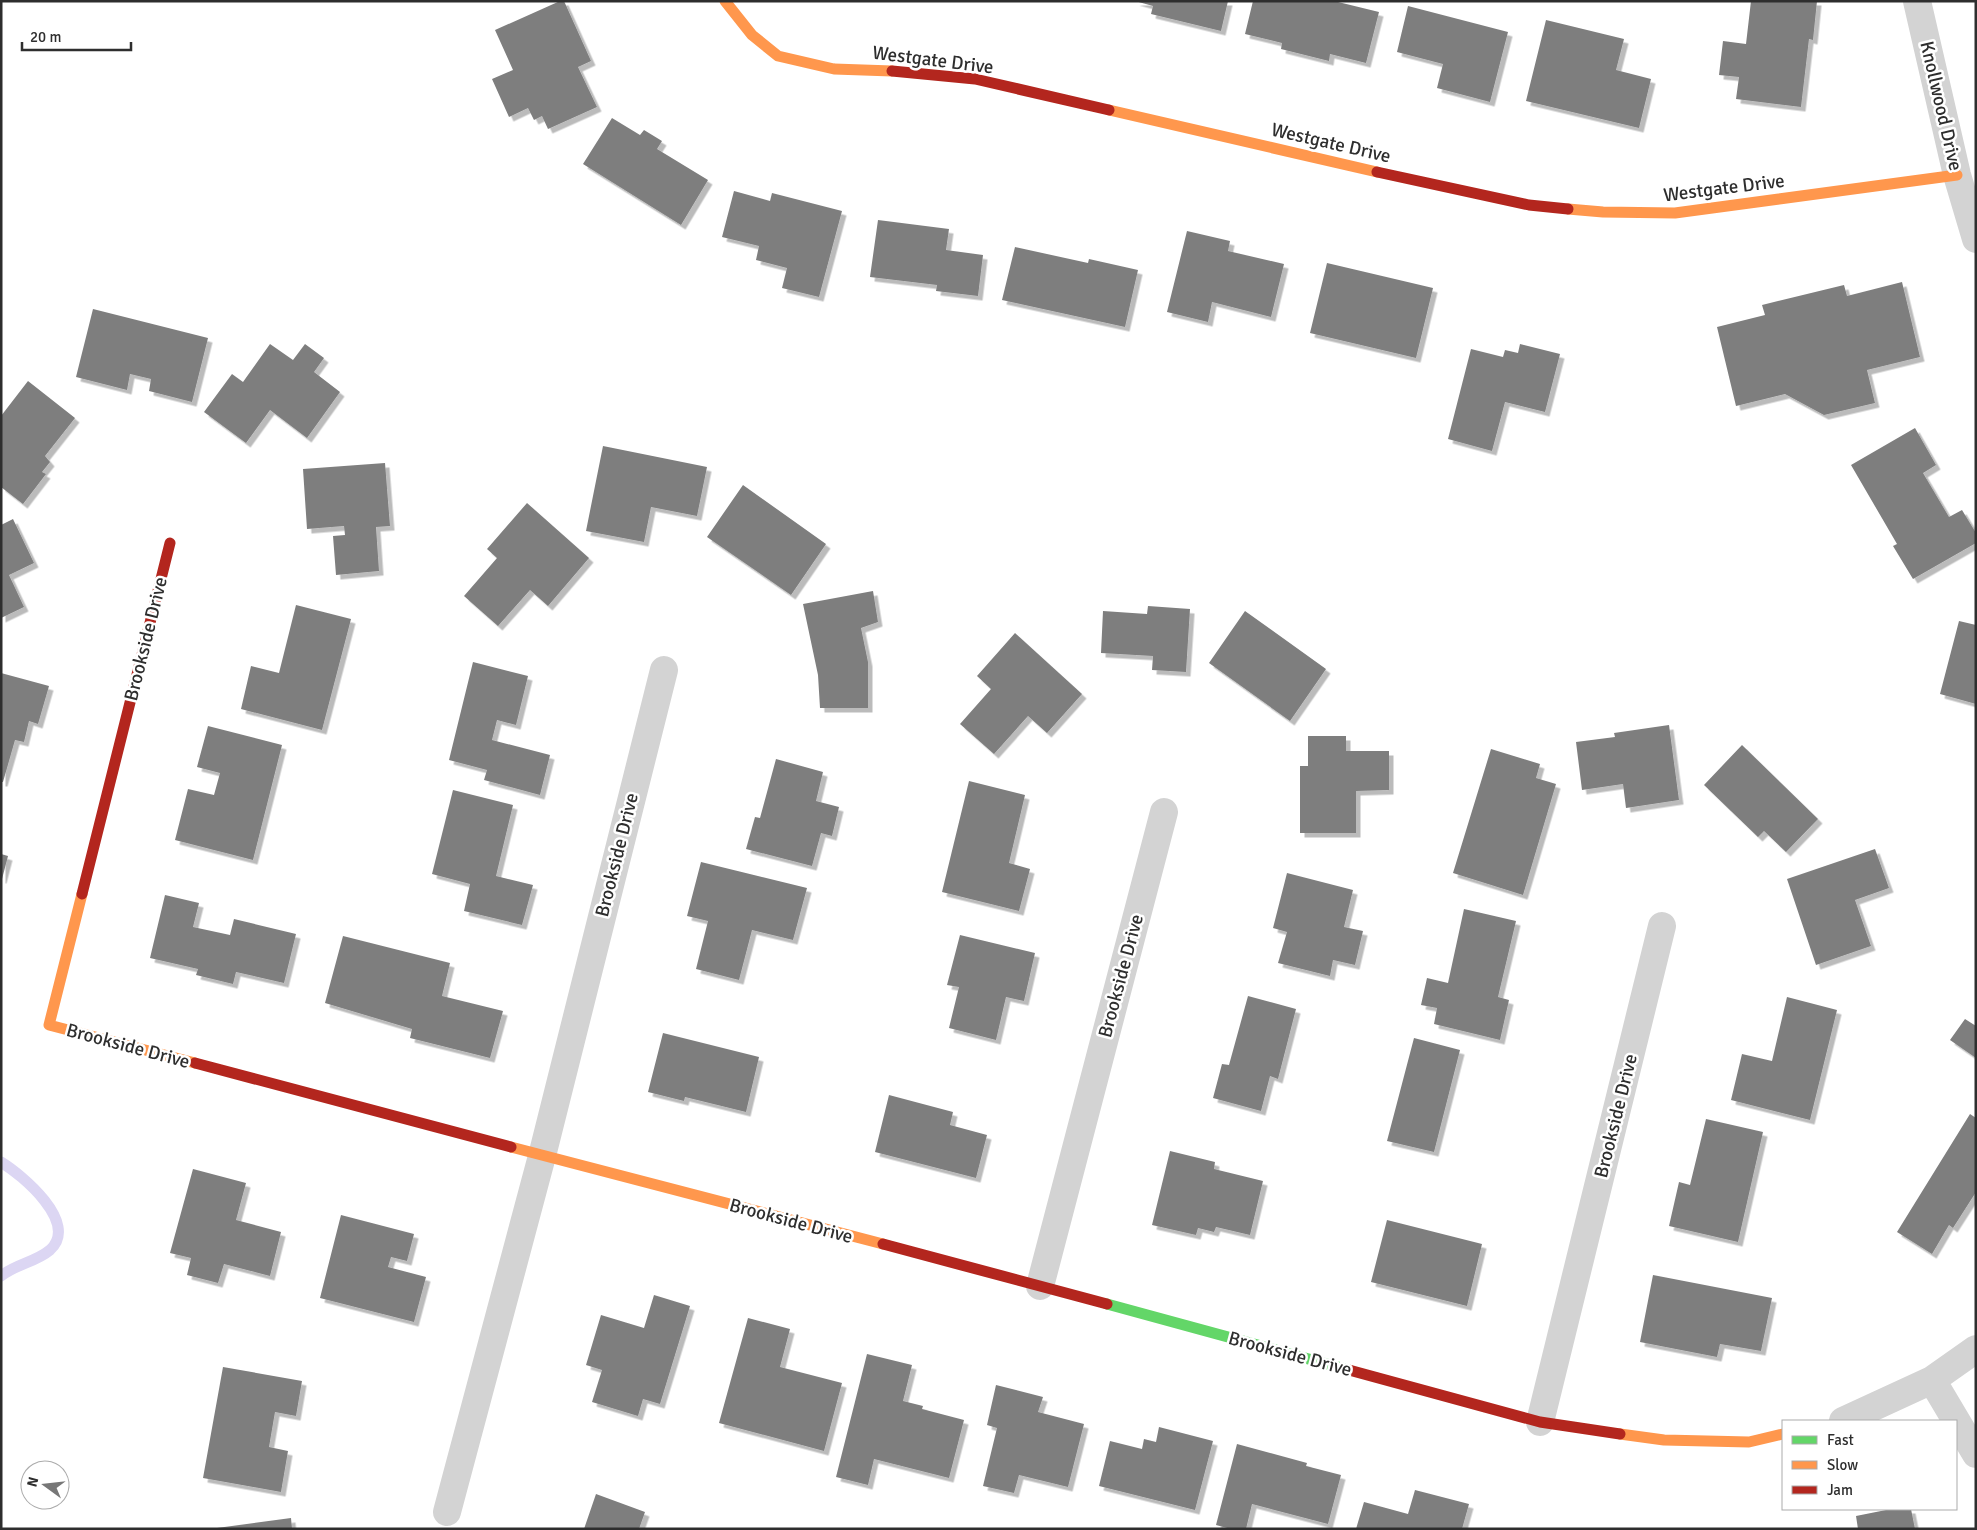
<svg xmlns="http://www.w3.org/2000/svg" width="1977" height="1530" viewBox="0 0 1977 1530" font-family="Signika,sans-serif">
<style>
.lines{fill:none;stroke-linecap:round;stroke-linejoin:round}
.stream{stroke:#dcd6f3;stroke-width:11}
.building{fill:#7e7e7e;filter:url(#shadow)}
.street{stroke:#d3d3d3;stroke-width:28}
.fast{stroke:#63d668;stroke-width:11}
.slow{stroke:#ff974d;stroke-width:11}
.jam{stroke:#b3261e;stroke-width:11}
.labels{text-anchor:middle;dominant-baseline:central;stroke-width:5;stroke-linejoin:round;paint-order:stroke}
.street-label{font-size:19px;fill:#2e2e2e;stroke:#fff}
</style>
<defs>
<filter id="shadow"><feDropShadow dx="4.5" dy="4.5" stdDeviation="0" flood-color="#0004"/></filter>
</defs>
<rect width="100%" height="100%" fill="#fff"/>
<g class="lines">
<path class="stream" d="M1 1162C22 1175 80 1223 50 1250 36 1262 16 1264 1 1276"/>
</g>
<path class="building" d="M560 1H564L591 61 578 67 597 107 548 129 542 116 534 120 528 108 509 117 492 79 513 70 495 30Z
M1135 1H1228L1221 31 1151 14 1153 6Z
M1253 1H1334L1379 12 1366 63 1330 54 1329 61 1281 49 1282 43 1245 34Z
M1751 1H1817L1813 40 1809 39 1801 107 1736 99 1739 77 1719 75 1723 41 1746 44Z
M1408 6 1508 32 1490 102 1437 88 1443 64 1397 52Z
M1546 20 1624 39 1616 70 1651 79 1639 128 1526 101Z
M612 118 640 135 644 130 662 141 657 149 708 180 681 225 583 164Z
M734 191 770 201 772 193 842 211 819 297 782 288 787 268 756 260 759 246 722 237Z
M878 220 949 229 946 250 983 255 978 296 936 291 937 285 870 277Z
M1187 231 1230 241 1228 251 1284 264 1271 317 1212 302 1208 322 1167 312Z
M1015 247 1088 263 1089 259 1138 270 1125 327 1002 300Z
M1327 263 1433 288 1416 358 1310 333Z
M1902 282 1920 357 1867 370 1875 403 1824 415 1785 394 1736 406 1717 327 1765 315 1762 305 1844 285 1847 296Z
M93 309 208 338 192 402 149 391 151 379 130 374 127 390 76 377Z
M270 344 293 360 305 344 324 358 314 372 340 392 307 438 270 410 246 443 204 412 232 374 243 382Z
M1520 344 1560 354 1545 412 1505 402 1492 451 1448 439 1471 349 1503 357 1505 350 1518 353Z
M28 381 75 418 45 456 50 462 42 472 46 474 23 504 1 487V416Z
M1915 428 1936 465 1923 473 1949 517 1962 510 1976 533V543L1913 579 1893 546 1897 544 1851 465Z
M603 446 707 467 697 516 651 507 644 542 586 531Z
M385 463 390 526 376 527 379 571 336 575 333 536 345 535 344 526 307 529 303 469Z
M743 485 826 544 791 595 707 537Z
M527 503 589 558 548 606 530 590 498 626 464 596 497 558 487 549Z
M13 519 34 563 9 575 24 607 1 618V525Z
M873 591 878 622 861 628 868 662V708H820L818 675 803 604Z
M296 605 351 619 322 730 241 709 251 666 279 673Z
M1148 606 1190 609 1186 672 1152 670 1153 656 1101 653 1103 611 1147 614Z
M1245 611 1326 669 1290 721 1209 663Z
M1959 621 1976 625V704L1940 694Z
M1015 633 1082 694 1047 733 1028 716 994 754 960 724 991 689 977 676Z
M473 662 528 676 516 725 497 720 492 740 550 755 540 795 484 780 487 770 449 760Z
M1 673 49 686 38 724 29 721 24 742 15 740 3 782H1Z
M1669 725 1679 800 1626 808 1623 784 1582 790 1576 742 1615 737 1614 733Z
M208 726 282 745 253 860 175 840 188 789 214 795 220 773 197 767Z
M1308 736H1346V751H1389V790L1356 791V833H1300V766H1308Z
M1742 745 1818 819 1786 852 1764 831 1758 837 1704 785Z
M1491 749 1540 764 1536 778 1556 784 1523 895 1453 873Z
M776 759 823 772 816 801 839 807 832 836 821 833 812 866 746 849 755 817 760 818Z
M969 781 1025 795 1009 863 1030 869 1019 911 942 892Z
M453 790 513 805 496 876 533 885 522 925 464 911 470 884 432 874Z
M1875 849 1889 888 1855 900 1871 946 1816 965 1787 879Z
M1 854 8 856 2 879H1Z
M701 862 807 888 793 940 752 930 739 980 696 969 708 921 687 916Z
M1287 873 1353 890 1344 927 1363 931 1355 965 1333 960 1330 976 1278 963 1287 932 1273 928Z
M165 895 199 903 193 927 230 935 234 919 296 934 284 983 236 972 233 984 196 975 198 969 150 958Z
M1464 909 1516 921 1498 997 1509 1000 1500 1040 1434 1024 1437 1008 1421 1005 1427 978 1448 983Z
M960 935 1035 953 1024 1001 1006 997 996 1040 949 1028 959 987 947 985Z
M343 936 450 963 442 996 503 1011 490 1058 410 1038 412 1029 325 1003Z
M1248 996 1296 1009 1278 1079 1270 1076 1261 1111 1213 1098 1222 1064 1229 1065Z
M1787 997 1837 1010 1810 1120 1731 1100 1742 1054 1772 1061Z
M1965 1019 1976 1026V1058L1950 1040Z
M663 1033 759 1057 746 1112 685 1097 684 1101 648 1092Z
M1414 1038 1460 1050 1434 1152 1387 1141Z
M889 1095 953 1112 950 1125 987 1135 976 1178 875 1152Z
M1970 1114 1976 1118V1192L1953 1228 1949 1225 1932 1254 1897 1232Z
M1706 1119 1763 1132 1738 1242 1669 1226 1679 1182 1690 1185Z
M1170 1151 1215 1162 1214 1169 1263 1181 1250 1235 1216 1227 1214 1232 1198 1228 1196 1235 1152 1225Z
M193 1169 246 1183 236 1220 281 1232 270 1276 224 1264 218 1283 187 1275 191 1258 170 1253Z
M341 1215 414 1234 407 1261 391 1257 388 1267 426 1277 414 1322 320 1298Z
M1387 1220 1482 1244 1467 1306 1371 1282Z
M1653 1275 1772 1298 1761 1351 1720 1344 1717 1357 1640 1342Z
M654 1295 690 1306 660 1404 643 1399 638 1416 592 1402 602 1370 586 1365 601 1315 644 1328Z
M748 1318 790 1329 780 1367 842 1383 824 1451 719 1423Z
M867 1354 912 1365 903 1401 923 1406 922 1409 964 1420 949 1478 874 1459 868 1485 836 1477Z
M223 1367 302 1381 296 1416 275 1412 269 1447 288 1451 281 1492 203 1478Z
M996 1385 1043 1397 1038 1412 1084 1424 1068 1487 1019 1475 1014 1493 983 1486 997 1428 987 1425Z
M1159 1427 1213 1441 1195 1510 1099 1486 1110 1441 1142 1449 1144 1439 1156 1442Z
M1237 1444 1307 1463 1306 1466 1341 1475 1328 1524 1252 1504 1246 1529H1231L1216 1525Z
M1415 1490 1469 1504 1462 1529H1356L1364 1502 1408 1514Z
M596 1494 645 1512 639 1529H584Z
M1891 1509H1911L1915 1529H1858L1856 1516Z
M291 1518 292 1529H218L217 1528Z"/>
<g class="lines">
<path class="street" d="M1917 1 1957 175 1976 239
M1040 1286 1164 812
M1932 1380 1976 1454
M1843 1421 1932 1380 1976 1349
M1540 1422 1662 926
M447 1512 542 1156 664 670"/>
<path class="fast" d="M1107 1304 1349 1370"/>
<path class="slow" d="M725 1 752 35 778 56 834 69 892 71
M1109 110 1377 172
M1568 209 1603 212 1675 213 1957 175
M82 894 49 1025 195 1063
M511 1147 883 1244
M1620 1434 1664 1440 1749 1442 1783 1434"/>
<path class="jam" d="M892 71 975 79 1109 110
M1377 172 1529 205 1568 209
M82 894 170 543
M195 1063 511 1147
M883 1244 1107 1304
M1349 1370 1540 1422 1620 1434"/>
</g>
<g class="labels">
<g class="street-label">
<text transform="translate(933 60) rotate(7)">Westgate Drive</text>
<text transform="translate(1941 106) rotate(77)">Knollwood Drive</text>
<text transform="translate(1331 143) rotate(13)">Westgate Drive</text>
<text transform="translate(1724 188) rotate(-7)">Westgate Drive</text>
<text transform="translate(146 639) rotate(-76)">Brookside Drive</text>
<text transform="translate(617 855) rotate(-76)">Brookside Drive</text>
<text transform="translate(1121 976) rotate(-75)">Brookside Drive</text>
<text transform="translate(128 1046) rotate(15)">Brookside Drive</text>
<text transform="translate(1616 1116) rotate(-76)">Brookside Drive</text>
<text transform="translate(791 1221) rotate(15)">Brookside Drive</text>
<text transform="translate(1290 1354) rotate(15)">Brookside Drive</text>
</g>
</g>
<rect width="1977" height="1530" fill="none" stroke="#2e2e2e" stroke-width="5"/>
<rect x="1782" y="1420" width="175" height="90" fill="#ffffff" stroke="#ababab"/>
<rect x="1792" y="1436" width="25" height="8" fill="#63d668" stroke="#ababab"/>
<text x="1827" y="1445" font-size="15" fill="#2e2e2e">Fast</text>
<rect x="1792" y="1461" width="25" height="8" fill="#ff974d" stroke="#ababab"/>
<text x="1827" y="1470" font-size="15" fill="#2e2e2e">Slow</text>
<rect x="1792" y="1486" width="25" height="8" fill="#b3261e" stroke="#ababab"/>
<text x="1827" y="1495" font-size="15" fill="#2e2e2e">Jam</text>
<g transform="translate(45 1485) rotate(285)"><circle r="24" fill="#ffffff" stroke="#ababab"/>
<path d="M0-4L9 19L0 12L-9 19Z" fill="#777777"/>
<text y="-8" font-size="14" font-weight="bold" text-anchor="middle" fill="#2e2e2e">N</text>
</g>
<path d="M22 42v8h109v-8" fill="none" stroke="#2e2e2e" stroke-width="2.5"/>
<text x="30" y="42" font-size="15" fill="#2e2e2e" stroke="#ffffff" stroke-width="4" paint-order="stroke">20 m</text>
</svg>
